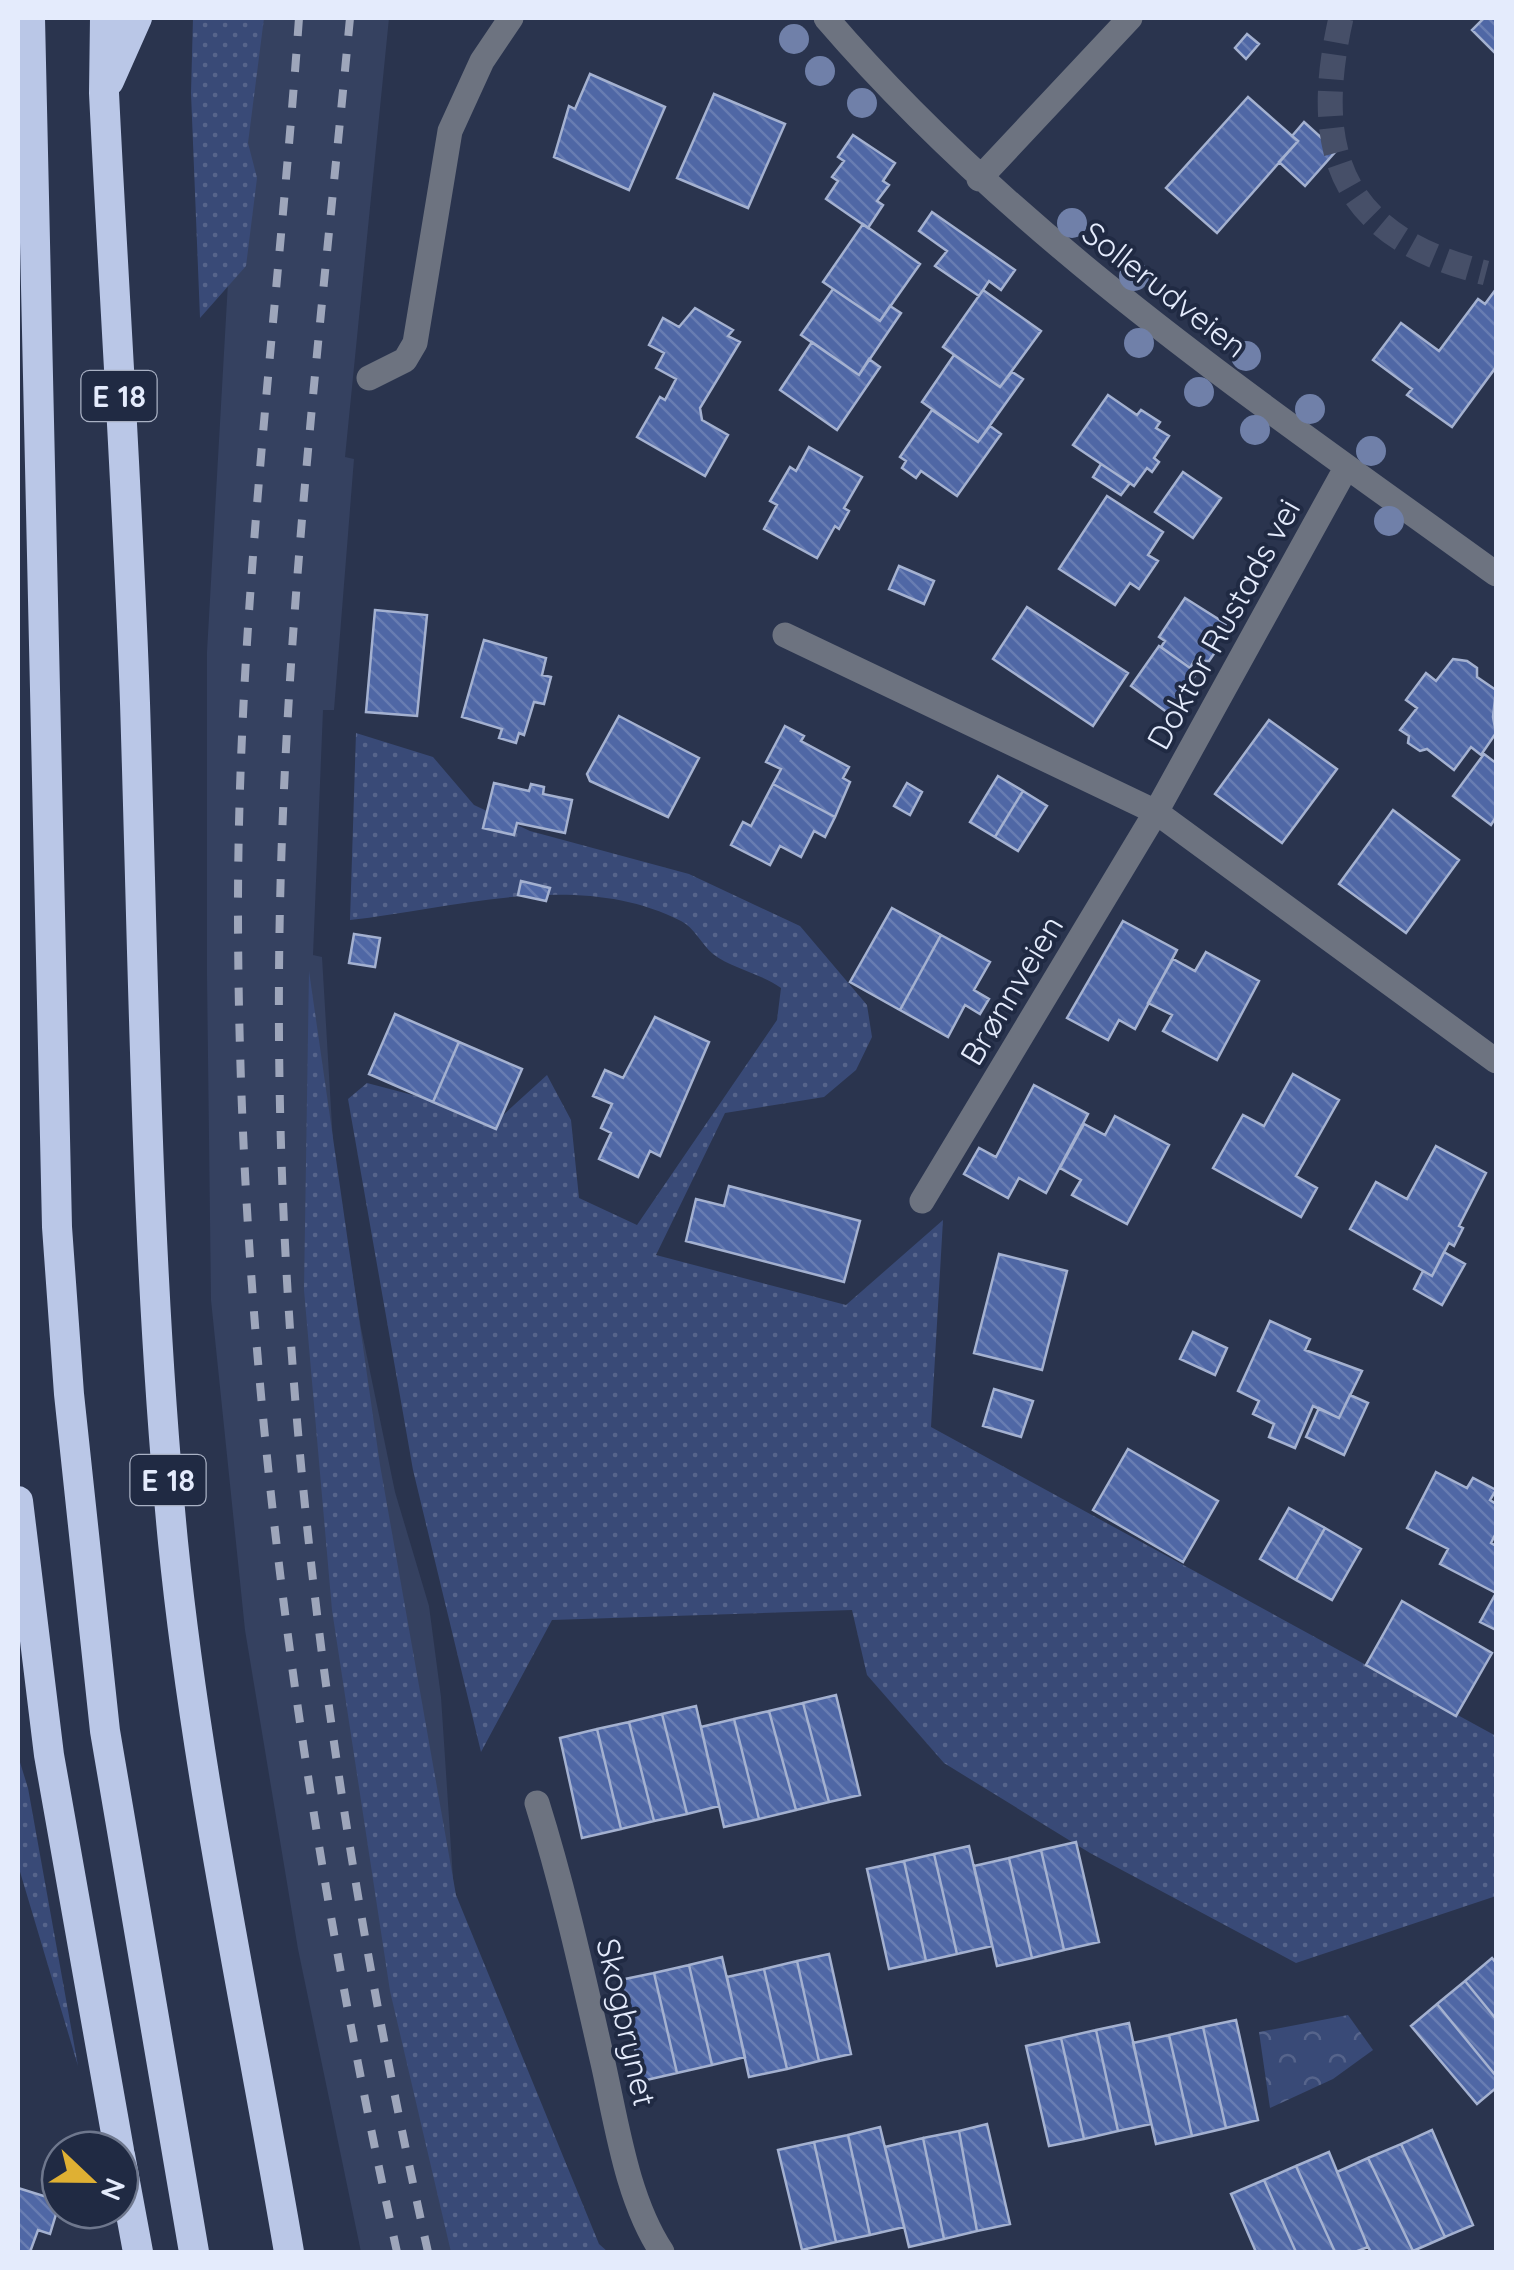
<svg xmlns="http://www.w3.org/2000/svg" width="1514" height="2270" viewBox="0 0 1514 2270" font-family="Quicksand,sans-serif">
<style>
.built{fill:#354160}
.grass{fill:url(#grass-dots)}
.park{fill:url(#park-crowns)}
.building{fill:url(#building-back-hatch);stroke:#a4b1d0;stroke-width:2.5}
.lines{fill:none;stroke-linecap:round;stroke-linejoin:round}
.minor-tunnel{stroke:#464f68;stroke-width:25;stroke-dasharray:25 12;stroke-linecap:butt}
.minor{stroke:#6d7380;stroke-width:25}
.highway{stroke:#bac7e7;stroke-width:30}
.rail{stroke:#9ea6bb;stroke-width:8;stroke-dasharray:18 18;stroke-linecap:butt}
.tree{fill:#7080a9}
.labels{text-anchor:middle;dominant-baseline:central;stroke-width:8;stroke-linejoin:round;paint-order:stroke}
.shield{fill:#202a43;stroke:#a9b1c4;stroke-width:2.5}
.shield-label{font-size:30px;font-weight:bold;fill:#e4ebfc}
.street-label{font-size:32px;fill:#e4ebfc;stroke:#202a43}
</style>
<defs>
<pattern id="grass-dots" width="8" height="8" patternUnits="userSpaceOnUse" patternTransform="scale(2.5)"><rect width="8" height="8" fill="#394a77"/><path d="M2 2h.1M6 6h.1" fill="none" stroke="#56648b" stroke-width="1.8" stroke-linecap="round"/></pattern>
<pattern id="park-crowns" width="20" height="18" patternUnits="userSpaceOnUse" patternTransform="scale(2.5)"><rect width="20" height="18" fill="#394a77"/><path d="M2 6a3 3 0 1 1 6 0M12 15a3 3 0 1 1 6 0" fill="none" stroke="#56648b"/></pattern>
<pattern id="building-back-hatch" width="6" height="6" patternUnits="userSpaceOnUse" patternTransform="scale(2.5)"><rect width="6" height="6" fill="#4f67a5"/><path d="M-1 5l2 2M0 0l6 6M5-1l2 2" fill="none" stroke="#687db2"/></pattern>
</defs>
<rect width="100%" height="100%" fill="#2a344e"/>
<path class="built" d="M243 18H389L345 457 354 459 334 710H323L313 955 322 957 334 1159 361 1328 395 1492 429 1606 441 1697 458 1954 507 2252H361L298 1949 245 1630 211 1300 207 976V652Z"/>
<path class="grass" d="M193 18H264L248 143 257 178 246 266 200 318 191 93Z
M356 733 433 757 474 805 530 831 689 874 800 926 867 1005 872 1037 856 1070 824 1097 725 1113 656 1255 846 1305 943 1220 931 1427 1496 1736V1896L1296 1963 1090 1853 944 1763 867 1675 852 1610 552 1620 481 1752 413 1470 348 1099 367 1083 443 1103 490 1127 547 1075 571 1120 579 1198 637 1225 777 1020 781 988C760 973 733 969 713 954 701 944 695 928 681 921 580 869 456 908 350 920Z
M309 971 380 1465 456 1895 599 2244 608 2252H451L390 1991 332 1610 304 1290Z
M18 1756 28 1788 78 2066 18 1865Z"/>
<path class="park" d="M1348 2015 1373 2050 1333 2079 1270 2108 1259 2032Z"/>
<path class="building" d="M1484 18H1496V54L1472 30Z
M1247 34 1259 44 1246 59 1235 48Z
M590 74 665 107 629 190 554 157 569 106 575 109Z
M714 94 785 124 748 208 677 178Z
M1248 97 1298 141 1217 233 1166 188Z
M1304 122 1336 151 1305 186 1279 162 1298 141 1292 136Z
M853 135 895 163 883 181 889 185 877 201 883 205 868 228 826 199 838 181 832 177 844 161 838 157Z
M932 212 1015 270 1001 290 989 281 979 296 935 266 947 251 919 231Z
M863 224 920 264 880 321 823 282Z
M833 289 880 321 890 306 901 313 859 375 801 335Z
M1496 289V367L1452 427 1407 395 1412 389 1373 360 1401 323 1439 351 1478 299 1485 304Z
M983 290 1041 331 1000 387 943 347Z
M695 308 733 330 728 336 740 342 700 408 702 420 728 435 705 476 637 437 660 397 665 400 676 379 656 368 664 353 649 345 663 318 679 327Z
M812 342 859 375 869 359 880 367 837 430 780 390Z
M954 355 1000 387 1012 372 1023 379 978 442 922 402Z
M1108 395 1137 415 1141 410 1160 422 1156 428 1169 436 1154 458 1159 462 1152 472 1147 468 1134 486 1073 445Z
M932 410 978 442 990 426 1001 434 957 496 921 471 916 478 902 468 906 461 900 457Z
M809 447 862 477 844 508 849 511 839 529 835 526 817 558 764 529 777 505 770 501 790 467 796 471Z
M1101 464 1130 483 1121 495 1093 477Z
M1183 472 1221 498 1193 538 1155 512Z
M1107 496 1163 532 1148 555 1158 561 1139 589 1130 583 1115 605 1059 569Z
M899 566 934 581 924 604 889 589Z
M1185 598 1226 624 1213 645 1218 648 1209 661H1194L1190 668 1161 647 1165 641 1159 637Z
M1027 607 1128 673 1093 726 993 659Z
M375 610 427 615 417 716 366 712Z
M484 640 546 658 542 675 551 677 544 704 534 702 524 735 519 733 516 743 499 738 502 729 462 717Z
M1159 646 1197 673 1168 713 1131 686Z
M1453 659 1467 661 1477 668V677L1496 690 1493 717 1496 733 1481 755 1471 747 1454 770 1427 749 1420 751 1408 743 1409 736 1400 730 1417 708 1406 700 1426 673 1436 681Z
M619 716 699 758 668 817 590 781 587 774Z
M1269 720 1337 769 1282 843 1215 794Z
M785 726 804 736 801 741 849 767 843 778 850 782 835 817 773 784 781 769 766 762Z
M1484 754 1496 763V817L1491 825 1453 796Z
M998 776 1023 791 995 837 970 822Z
M494 783 529 791 531 784 544 787 543 794 572 800 565 833 517 823 514 835 483 828Z
M907 783 922 792 910 815 894 806Z
M773 784 835 817 825 837 814 831 801 857 780 846 770 865 731 845 743 822 751 826Z
M1023 791 1047 806 1018 851 995 837Z
M1393 810 1459 860 1406 933 1339 884Z
M521 881 550 888 546 901 518 895Z
M892 908 941 935 900 1010 850 982Z
M1123 921 1177 950 1135 1029 1119 1020 1108 1040 1067 1018Z
M354 934 380 938 375 967 349 963Z
M941 935 990 962 974 990 989 999 980 1014 965 1005 948 1037 900 1010Z
M1206 952 1259 981 1217 1060 1163 1031 1172 1015 1148 1003 1173 959 1195 971Z
M395 1014 459 1042 433 1102 369 1074Z
M655 1017 709 1042 660 1156 650 1151 638 1177 599 1159 611 1133 601 1128 612 1104 593 1096 605 1070 623 1078Z
M459 1042 522 1069 496 1129 433 1102Z
M1293 1074 1339 1100 1296 1176 1317 1188 1301 1217 1213 1168 1243 1115 1264 1126Z
M1034 1085 1088 1114 1046 1193 1019 1178 1008 1198 964 1174 979 1148 996 1157Z
M1115 1116 1169 1145 1127 1224 1072 1195 1081 1180 1060 1168 1084 1124 1105 1135Z
M1436 1146 1486 1173 1459 1226 1463 1228 1454 1246 1449 1243 1432 1276 1350 1229 1376 1182 1407 1199Z
M729 1186 860 1221 844 1282 686 1241 696 1199 724 1206Z
M1444 1252 1465 1264 1442 1305 1414 1289 1423 1271 1432 1276Z
M999 1254 1067 1271 1042 1370 974 1353Z
M1270 1321 1310 1339 1305 1350 1362 1371 1339 1418 1313 1406 1295 1448 1269 1437 1274 1424 1253 1414 1259 1401 1238 1391Z
M1193 1332 1227 1348 1215 1375 1180 1359Z
M994 1389 1033 1401 1021 1437 983 1426Z
M1350 1395 1368 1403 1344 1455 1306 1437 1319 1408 1339 1418Z
M1128 1449 1218 1501 1183 1562 1093 1510Z
M1436 1472 1467 1488 1473 1478 1496 1490 1490 1500 1496 1504V1533L1491 1543 1496 1546V1593L1440 1564 1448 1549 1407 1528Z
M1289 1508 1325 1528 1296 1580 1260 1559Z
M1325 1528 1361 1549 1332 1600 1296 1580Z
M1496 1593V1630L1480 1622Z
M1402 1601 1492 1653 1456 1716 1366 1665Z
M836 1695 860 1795 829 1802 803 1703Z
M803 1703 829 1802 796 1810 769 1711Z
M696 1706 719 1806 687 1814 662 1714Z
M769 1711 796 1810 759 1819 734 1719Z
M662 1714 687 1814 654 1821 629 1722Z
M734 1719 759 1819 724 1827 701 1727Z
M629 1722 654 1821 621 1829 597 1729Z
M597 1729 621 1829 582 1838 560 1738Z
M1076 1842 1099 1942 1064 1950 1041 1850Z
M969 1846 992 1946 957 1954 934 1854Z
M1041 1850 1064 1950 1032 1958 1009 1858Z
M934 1854 957 1954 926 1961 904 1861Z
M1009 1858 1032 1958 997 1966 974 1866Z
M904 1861 926 1961 889 1969 867 1869Z
M829 1954 851 2054 819 2061 797 1961Z
M722 1957 745 2057 712 2065 689 1965Z
M1492 1958 1496 1963V2019L1465 1981Z
M797 1961 819 2061 787 2069 764 1969Z
M689 1965 712 2065 677 2073 654 1973Z
M764 1969 787 2069 749 2077 727 1977Z
M654 1973 677 2073 642 2081 620 1980Z
M1465 1981 1496 2019V2076L1437 2004Z
M1437 2004 1496 2076V2088L1477 2104 1411 2026Z
M1236 2020 1258 2120 1226 2128 1203 2027Z
M1129 2023 1151 2124 1118 2131 1096 2030Z
M1203 2027 1226 2128 1192 2136 1169 2035Z
M1096 2030 1118 2131 1084 2139 1061 2038Z
M1169 2035 1192 2136 1156 2144 1133 2043Z
M1061 2038 1084 2139 1049 2146 1026 2046Z
M987 2124 1010 2224 977 2231 959 2131Z
M880 2127 904 2227 870 2235 848 2135Z
M1432 2130 1473 2225 1445 2237 1401 2144Z
M959 2131 977 2231 944 2239 923 2138Z
M848 2135 870 2235 836 2242 814 2142Z
M923 2138 944 2239 909 2247 885 2147Z
M814 2142 836 2242 802 2250 778 2150Z
M1401 2144 1445 2237 1413 2251 1368 2158Z
M1329 2152 1368 2247 1355 2252H1335L1296 2166Z
M1368 2158 1413 2251 1371 2252 1368 2247 1337 2172Z
M1296 2166 1335 2252H1296L1264 2180Z
M1264 2180 1296 2252H1256L1231 2194Z
M18 2188 60 2201 50 2234 38 2230 30 2252H18Z"/>
<g class="lines">
<path class="minor-tunnel" d="M1341 18C1310 154 1342 237 1486 273"/>
<path class="minor" d="M826 18C1017 240 1260 403 1496 574
M979 179 1130 18
M369 378 405 360 415 343 450 131 482 61 511 18
M785 635 1156 812 1496 1061
M922 1201 1156 812 1346 468
M537 1803C564 1889 583 1976 603 2063 617 2125 627 2199 662 2252"/>
<path class="highway" d="M30 18 57 1227 69 1394 105 1731 194 2252
M105 18 104 93C114 296 128 499 135 703 144 983 146 1263 173 1542 197 1781 249 2016 289 2252
M109 81 137 18
M18 1501 49 1755 119 2150
M120 2155 138 2252"/>
<path class="rail" d="M299 18C278 311 239 602 238 897 237 1353 300 1808 397 2252
M350 18C320 336 281 655 279 975 276 1404 335 1835 428 2252"/>
</g>
<g class="tree">
<circle cx="794" cy="39" r="15"/>
<circle cx="820" cy="71" r="15"/>
<circle cx="862" cy="103" r="15"/>
<circle cx="1072" cy="223" r="15"/>
<circle cx="1134" cy="276" r="15"/>
<circle cx="1139" cy="343" r="15"/>
<circle cx="1246" cy="356" r="15"/>
<circle cx="1199" cy="392" r="15"/>
<circle cx="1310" cy="409" r="15"/>
<circle cx="1255" cy="430" r="15"/>
<circle cx="1371" cy="451" r="15"/>
<circle cx="1389" cy="521" r="15"/>
</g>
<g class="labels">
<g class="shield">
<rect x="81.5" y="371" width="75" height="50" rx="8"/>
<rect x="130.5" y="1455" width="75" height="50" rx="8"/>
</g>
<g class="shield-label">
<text x="119" y="396">E 18</text>
<text x="168" y="1480">E 18</text>
</g>
<g class="street-label">
<text transform="translate(1165 289) rotate(38)">Sollerudveien</text>
<text transform="translate(1223 624) rotate(-61)">Doktor Rustads vei</text>
<text transform="translate(1011 990) rotate(-59)">Brønnveien</text>
<text transform="translate(627 2022) rotate(77)">Skogbrynet</text>
</g>
</g>
<rect width="1514" height="2270" fill="none" stroke="#e4ebfc" stroke-width="40"/>
<g transform="translate(90 2180) rotate(112)"><circle r="48" fill="#202a43" stroke="#6e778d" stroke-width="2.5"/>
<path d="M0-8L18 38L0 25L-18 38Z" fill="#dfb033"/>
<text y="-15" font-size="28" font-weight="bold" text-anchor="middle" fill="#e4ebfc">N</text>
</g>
</svg>
